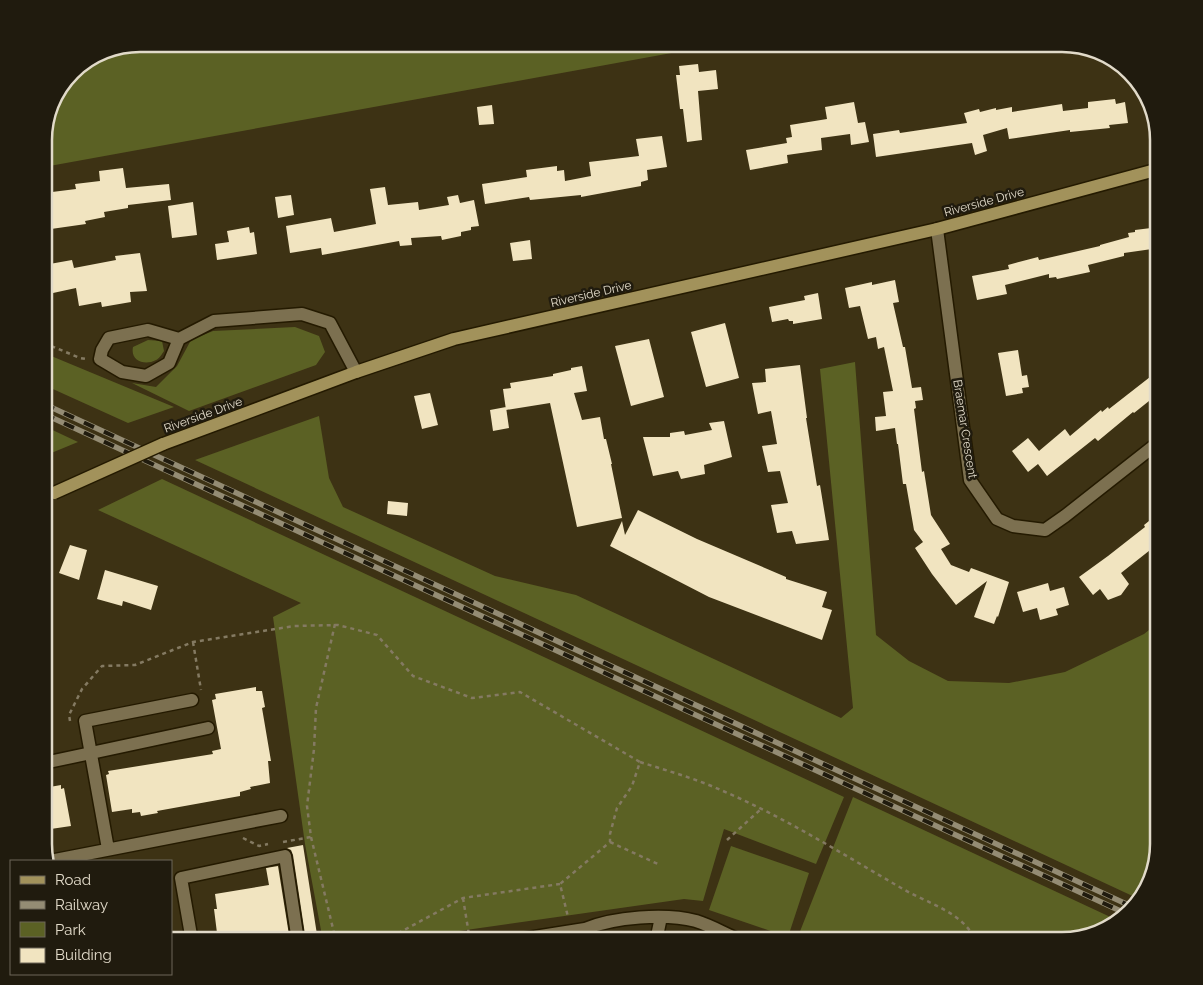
<svg xmlns="http://www.w3.org/2000/svg" width="1203" height="985" viewBox="0 0 1203 985" font-family="Raleway,sans-serif">
<style>
.green{fill:#5b6124}
.building{fill:#f1e4c0}
.lines{fill:none;stroke-linecap:round;stroke-linejoin:round}
.minor-casing{stroke:#241a00;stroke-width:15}
.major-casing{stroke:#241a00;stroke-width:15}
.path{stroke:#847a62;stroke-width:2.5;stroke-dasharray:4 4;stroke-linecap:butt}
.minor{stroke:#7c7050;stroke-width:12}
.major{stroke:#a2925b;stroke-width:12}
.rail-casing{stroke:#948c74;stroke-width:5.5}
.rail{stroke:#201b0e;stroke-width:4;stroke-dasharray:11;stroke-linecap:butt}
.major-bridge-casing{stroke:#241a00;stroke-width:15;stroke-linecap:butt}
.major-bridge{stroke:#a2925b;stroke-width:12}
.labels{text-anchor:middle;dominant-baseline:central;stroke-width:5;stroke-linejoin:round;paint-order:stroke}
.street-label{font-size:12px;fill:#e1dac9;stroke:#201b0e}
.rim{fill:none;stroke:#e1dac9;stroke-width:2.5}
</style>
<rect width="100%" height="100%" fill="#3d3214"/>
<path class="green" d="M141 44H721L44 167V134L54 97 76 68Z
M295 327 319 336 325 352 316 365 189 411 132 383 156 387 177 366 191 340 213 331Z
M148 340 162 341 164 351C162 354 159 359 156 360 145 366 130 361 133 347Z
M44 353 174 407 128 423 44 385Z
M855 362 876 635 909 661 948 681 1009 683 1065 672 1144 634 1159 622V845L1139 899 195 460 319 416 329 478 343 507 495 576 576 595 841 718 853 708 820 369Z
M44 426 78 442 44 456Z
M162 479 844 797 816 864 724 829 703 901 684 899 452 932 430 941H323L305 844 273 617 301 603 98 510Z
M853 797 1119 921 1105 931 1062 941H803L797 939Z
M731 846 809 873 788 937 709 910Z"/>
<path class="building" d="M698 64 699 72 716 70 718 89 698 91 702 140 687 142 683 109H680L676 75H680L679 66Z
M1115 99 1116 104 1125 102 1128 123 1109 125 1110 128 1070 132V130L1009 139 1007 128 983 135 987 151 975 155 972 143 876 157 873 134 899 130 900 133 967 123 964 113 979 109 980 112 996 108V110L1012 107V112L1062 104 1063 111 1088 108V102Z
M854 102 858 123 865 122 869 142 851 145 850 134 821 138 822 150 787 155 788 163 750 170 746 150 787 143 786 138 792 137 790 125 827 119 825 107Z
M492 105 494 124 479 125 477 107Z
M662 136 667 167 647 170 648 180 641 182V186L581 197V195L530 200 529 197 485 204 482 184 527 177 526 170 557 166V171L564 170 565 181 591 176 589 162 639 156 636 139Z
M123 168 126 188 169 184 171 200 128 205V208L104 212 105 217 85 221 86 224 44 230V193L76 189 75 184 100 181 99 171Z
M385 187 388 205 418 202 419 210 449 205 447 197 458 195 460 203 474 200 479 226 471 227V230L461 232V236L442 240 441 236 411 238 412 245 400 246 399 241 322 255 321 248 290 253 286 226 331 218 334 232 376 224 370 189Z
M291 195 294 215 278 218 275 197Z
M193 202 197 235 172 238 168 206Z
M249 227 250 233 254 232 257 254 217 260 215 244 229 242 227 231Z
M1159 227V248L1124 253V256L1088 265 1090 272 1057 279 1056 277 1049 278V274L1005 285 1007 294 977 300 972 276 1009 269 1008 265 1038 257 1039 260 1100 246V245L1129 237 1128 233 1135 232V230Z
M530 240 532 259 513 261 510 243Z
M140 253 147 291 130 292 131 302 102 307 101 302 79 306 76 288 53 293 51 282 44 283V265L72 260 74 268 116 260 115 256Z
M895 280 899 302 893 303 903 347H905L912 388 921 387 923 400 915 401 916 408 914 409 922 472 924 471 931 515 950 544 941 549 951 565 969 572 971 568 1009 582 998 617 997 616 994 624 974 617 987 581 956 605 932 574 915 548 923 542 914 530 906 484H903L898 444H897L895 428 876 431 875 417 886 416 883 392 893 391 884 347 878 349 876 337 868 339 860 306 849 308 845 288 872 282V285Z
M818 293 822 319 793 324V321H789L788 319 772 322 769 307 805 300 804 296Z
M725 323 739 378 706 387 691 332Z
M649 339 664 397 631 406 615 346Z
M1018 350 1022 376 1027 375 1029 387 1022 388 1023 393 1006 396 998 353Z
M800 365 807 418H806L817 486 820 485 829 540 796 544 792 531 777 533 771 505 788 503 780 471 768 472 762 446 777 444 771 411 758 414 752 383 766 382 765 369Z
M582 366 587 391 574 393 582 420 600 417 604 439H606L612 464H611L622 518 577 527 550 403 506 410 503 389 511 388 510 383 553 376V374L571 370V368Z
M1159 370V393L1134 413 1133 412 1098 441 1095 438 1047 476 1038 464 1028 472 1012 451 1028 438 1039 451 1065 429 1070 436 1101 410 1102 412 1108 407 1109 409Z
M430 393 438 425 422 429 414 396Z
M506 407 509 428 493 431 490 410Z
M724 421 732 457 704 465 705 474 681 479 678 471 653 476 643 437H670V433L684 431 685 435 712 430 709 423Z
M388 501 408 503 407 516 387 514Z
M638 510 697 539 786 577V579L827 592 822 607 832 610 822 640 709 597 610 546 622 521 625 535Z
M1159 513V543L1121 573 1129 584 1121 595 1108 600 1100 589 1093 595 1079 577 1108 556 1145 527 1144 525Z
M70 545 87 550 79 580 59 573Z
M105 570 158 586 151 610 123 601 122 606 97 599Z
M1048 583 1050 591 1064 587 1069 605 1056 609 1058 615 1040 620 1037 608 1023 612 1017 592Z
M256 687V691H262L265 707 262 708 271 761H268L270 783 250 787 251 789 240 792V796L157 811 158 813 141 816 140 812 132 813V809L112 812 106 775 109 774 108 771 213 754 212 751 221 749 212 700 216 699 215 694Z
M61 785V789L64 788 71 826 44 830V788Z
M303 845 318 941H306L293 855 291 850 287 848Z
M278 866 290 941H218L214 909H217L215 894 269 885 266 868Z"/>
<g class="lines">
<g class="minor-casing">
<path id="minor" d="M937 229 970 480 997 519 1013 526 1045 530 1065 516 1159 442
M179 339 169 363 146 376 122 372 100 359 102 350 109 338 148 330 179 339 214 321 302 314 330 323 356 372
M44 763 208 728
M108 849 85 721 192 700
M50 861 281 816
M192 941 181 878 285 856 298 941
M508 941 585 929
M584 941 585 929C614 917 665 913 696 921 712 926 727 935 742 941
M653 941 657 936 661 917"/>
</g>
<g class="major-casing">
<path id="major" d="M163 444 356 372 454 339 937 229 1159 169"/>
</g>
<path class="path" d="M44 343 80 358 86 359
M335 624 316 708 314 749 307 806 311 837 336 941
M193 642 201 690
M70 721 69 715 82 689 102 666 135 665 193 642 294 626 338 625 377 635 413 676 472 698 520 692 640 762 632 786 617 808 610 834V842L560 884 568 917
M640 762C668 771 697 779 723 791 786 818 844 855 903 889 929 904 963 912 976 941
M243 838 259 846 268 844
M727 840 761 809
M283 842 311 837
M610 842 660 865
M463 898 470 941
M384 941 463 898 560 884"/>
<use href="#minor" class="minor"/>
<use href="#major" class="major"/>
<g class="rail-casing">
<path id="rail" d="M44 404 1135 908
M44 414 1127 914"/>
</g>
<use href="#rail" class="rail"/>
<g class="major-bridge-casing">
<path id="major-bridge" d="M54 493 163 444"/>
</g>
<use href="#major-bridge" class="major-bridge"/>
</g>
<g class="labels">
<g class="street-label">
<text transform="translate(984 202) rotate(-15)">Riverside Drive</text>
<text transform="translate(591 294) rotate(-13)">Riverside Drive</text>
<text transform="translate(203 415) rotate(-20)">Riverside Drive</text>
<text transform="translate(965 429) rotate(81)">Braemar Crescent</text>
</g>
</g>
<path d="M0 0H1203V985H0ZM140 52H1062A88 88 0 0 1 1150 140V844A88 88 0 0 1 1062 932H140A88 88 0 0 1 52 844V140A88 88 0 0 1 140 52Z" fill="#201b0e" fill-rule="evenodd"/>
<path class="rim" d="M140 52H1062A88 88 0 0 1 1150 140V844A88 88 0 0 1 1062 932H140A88 88 0 0 1 52 844V140A88 88 0 0 1 140 52Z"/>
<rect x="10" y="860" width="162" height="115" fill="#201b0e" stroke="#6d6759"/>
<rect x="20" y="876" width="25" height="8" fill="#a2925b" stroke="#6d6759"/>
<text x="55" y="885" font-size="15" fill="#e1dac9">Road</text>
<rect x="20" y="901" width="25" height="8" fill="#948c74" stroke="#6d6759"/>
<text x="55" y="910" font-size="15" fill="#e1dac9">Railway</text>
<rect x="20" y="922" width="25" height="15" fill="#5b6124" stroke="#6d6759"/>
<text x="55" y="935" font-size="15" fill="#e1dac9">Park</text>
<rect x="20" y="948" width="25" height="15" fill="#f1e4c0" stroke="#6d6759"/>
<text x="55" y="960" font-size="15" fill="#e1dac9">Building</text>
</svg>
